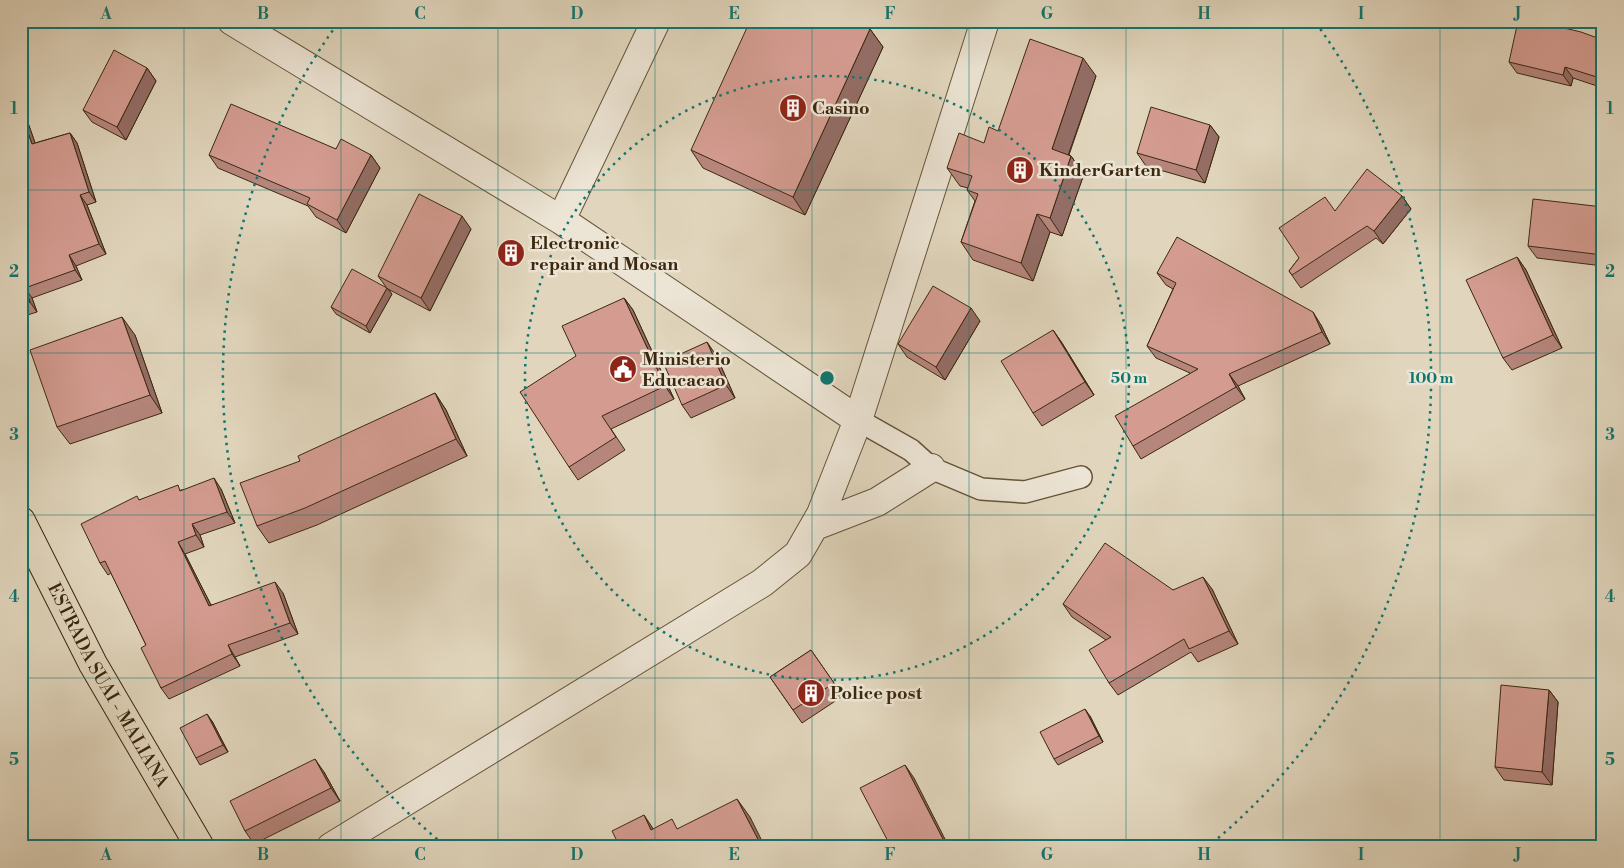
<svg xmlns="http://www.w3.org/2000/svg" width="1624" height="868" viewBox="0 0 1624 868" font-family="'Libre Bodoni',serif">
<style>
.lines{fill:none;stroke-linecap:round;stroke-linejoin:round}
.lane-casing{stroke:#64543a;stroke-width:24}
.street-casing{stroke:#64543a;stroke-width:30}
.primary-casing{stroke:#3b280f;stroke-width:30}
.lane{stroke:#ece4d4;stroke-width:21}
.street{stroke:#ece4d4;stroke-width:28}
.primary{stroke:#e1d6bd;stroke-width:28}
.wall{fill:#b6867d;stroke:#3b280f}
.shaded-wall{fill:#946d66;stroke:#3b280f}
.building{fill:#d49c91;stroke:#3b280f}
.grid{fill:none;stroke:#0f766e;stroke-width:1;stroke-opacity:0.55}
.ring{fill:none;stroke:#0f766e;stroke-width:2.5;stroke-dasharray:2.5 5}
.labels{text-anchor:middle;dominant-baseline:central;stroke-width:5;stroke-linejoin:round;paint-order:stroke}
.poi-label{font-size:18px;font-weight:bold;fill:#3b280f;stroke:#ece4d4;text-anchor:start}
.street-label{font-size:18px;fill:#3b280f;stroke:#ece4d4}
.centre{fill:#0f766e;stroke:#ece4d4;stroke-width:2.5}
.ring-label{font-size:15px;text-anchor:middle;font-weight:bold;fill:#0f766e;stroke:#ece4d4;stroke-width:5;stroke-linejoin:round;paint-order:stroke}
.neatline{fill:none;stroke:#0f766e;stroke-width:2}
.grid-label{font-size:16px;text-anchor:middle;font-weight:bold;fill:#0f766e}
</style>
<rect width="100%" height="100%" fill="#e1d6bd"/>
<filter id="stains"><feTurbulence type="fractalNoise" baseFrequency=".004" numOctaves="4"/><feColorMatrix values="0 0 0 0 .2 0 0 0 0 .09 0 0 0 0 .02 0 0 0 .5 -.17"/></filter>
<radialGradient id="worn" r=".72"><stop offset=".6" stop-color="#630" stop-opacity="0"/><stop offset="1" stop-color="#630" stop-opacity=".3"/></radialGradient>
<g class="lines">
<g class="lane-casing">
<path id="lane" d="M858 420 911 450 931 468 981 489 1025 492 1081 477"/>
</g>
<g class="street-casing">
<path id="street" d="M232 21 561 220 858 420
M561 220 656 21
M815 526 877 502 931 468
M331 847 762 583 798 554 821 514 858 420 985 21"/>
</g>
<g class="primary-casing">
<g id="primary">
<path id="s1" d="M21 521 93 664 200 847"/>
</g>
</g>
<use href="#lane" class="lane"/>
<use href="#street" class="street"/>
<use href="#primary" class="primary"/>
</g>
<path class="wall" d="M870 29 883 47 805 215 703 168 691 150Z
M1603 40V88L1573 78 1571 86 1517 73 1509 62Z
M147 68 156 81 126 140 92 122 83 110Z
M1096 76 1069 155 1071 156 1084 174 1062 236 1050 232 1033 281 973 260 961 242 975 201 967 190 968 188 960 186 947 168 984 143 998 131Z
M21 103 35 143 70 133 77 143 96 202 87 205 106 254 76 266 82 280 32 298 37 312 21 317Z
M1210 125 1219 137 1205 183 1146 166 1137 153Z
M336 149 371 155 380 168 346 233 316 217 308 206 218 168 209 155Z
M1402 196 1411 209 1383 244 1376 238 1301 288 1298 284 1289 271 1335 211Z
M1603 207V266L1537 258 1528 246Z
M471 229 430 311 388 289 392 294 370 333 336 314 331 307 386 287 378 276Z
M1517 257 1526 270 1562 348 1512 370 1503 358Z
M1157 273 1321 325 1330 344 1238 386 1245 399 1141 459 1133 446 1190 373 1156 358 1147 346 1173 289 1166 285Z
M624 298 633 310 674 399 611 429 625 450 578 480 569 467 576 356Z
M980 321 945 380 907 357 898 344Z
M1053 330 1062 343 1094 395 1042 426 1033 413Z
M135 335 162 413 70 444 57 427Z
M716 355 735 398 691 418 682 405Z
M435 393 446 410 467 456 317 525 269 543 257 526 300 461Z
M221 489 235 523 200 535 204 547 185 554 211 605 283 593 298 634 235 657 240 666 169 699 161 688 146 645 111 573 108 575 100 563 139 500 181 490Z
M1212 589 1238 644 1198 662 1191 652 1118 695 1109 683 1106 640 1072 617 1063 604 1173 590Z
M811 650 843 696 802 723 770 677Z
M1549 690 1558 702 1552 785 1504 780 1495 767Z
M1090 716 1103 742 1058 765 1054 759Z
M212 721 228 752 200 765 196 758Z
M324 772 340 801 254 844 245 831Z"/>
<path class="shaded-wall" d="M43 21H48L46 26Z
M870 29 883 47 805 215 793 197Z
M1083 58 1096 76 1064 167 1052 149Z
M1565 67 1573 78 1571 86 1563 75Z
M147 68 156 81 126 140 117 127Z
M21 103 39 154 32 144 21 113Z
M1210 125 1219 137 1205 183 1196 170Z
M70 133 77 143 96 202 89 192Z
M371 155 380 168 346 233 337 220Z
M1071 156 1084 174 1062 236 1050 218Z
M80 195 87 205 106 254 99 244Z
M1402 196 1411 209 1383 244 1374 231Z
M1037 214 1050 232 1033 281 1021 263Z
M462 216 471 229 430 311 421 298Z
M69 255 76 266 82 280 75 270Z
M1517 257 1526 270 1562 348 1553 335Z
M25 288 32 298 37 312 30 302Z
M387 288 392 294 370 333 366 326Z
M624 298 633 310 674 399 665 386Z
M971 308 980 321 945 380 936 367Z
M1313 312 1321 325 1330 344 1322 332Z
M122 317 135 335 162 413 150 395Z
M1053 330 1062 343 1094 395 1085 382Z
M707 342 716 355 735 398 726 385Z
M1229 374 1238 386 1245 399 1236 387Z
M435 393 446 410 467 456 456 439Z
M214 478 221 489 235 523 227 512Z
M192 524 200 535 204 547 196 535Z
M178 542 185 554 217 617 209 606Z
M1203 577 1212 589 1238 644 1229 631Z
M275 582 283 593 298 634 290 623Z
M228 645 235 657 240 666 232 654Z
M1549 690 1558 702 1552 785 1542 772Z
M1085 709 1090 716 1103 742 1099 736Z
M207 714 212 721 228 752 223 745Z
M315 759 324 772 340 801 331 788Z
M905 765 914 778 949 847H947Z
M737 799 750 817 765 847H762Z
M644 815 656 833 651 830Z"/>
<path class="building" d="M750 21H853L870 29 793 197 691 150Z
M1518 21H1535L1581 32 1603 40V79L1565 67 1563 75 1509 62Z
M1030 39 1083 58 1052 149 1071 156 1050 218 1037 214 1021 263 961 242 978 194 967 190 972 176 947 168 959 133 984 143 989 127 998 131Z
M114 50 147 68 117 127 83 110Z
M231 104 336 149 341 139 371 155 337 220 307 204 310 198 209 155Z
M1151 107 1210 125 1196 170 1137 153Z
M21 113 32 144 70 133 89 192 80 195 99 244 69 255 75 270 25 288 30 302 21 305Z
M1367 169 1402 196 1374 231 1367 226 1292 275 1289 271 1299 258 1279 228 1325 197 1335 211Z
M419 194 462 216 421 298 378 276Z
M1533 199 1603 207V255L1528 246Z
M1177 237 1313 312 1322 332 1229 374 1236 387 1133 446 1115 416 1198 369 1147 346 1176 283 1157 273Z
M1517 257 1553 335 1503 358 1466 280Z
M352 269 387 288 366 326 331 307Z
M933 286 971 308 936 367 898 344Z
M624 298 665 386 602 416 616 437 569 467 520 392 576 356 562 326Z
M122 317 150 395 57 427 30 350Z
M1053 330 1085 382 1033 413 1001 361Z
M707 342 726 385 682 405 663 362Z
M435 393 456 439 305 508 257 526 240 483 300 461 298 456Z
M214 478 227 512 192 524 196 535 178 542 209 606 275 582 290 623 228 645 232 654 161 688 141 648 146 645 105 561 100 563 81 524 137 496 139 500 178 485 180 491Z
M1105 543 1173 590 1203 577 1229 631 1189 649 1184 639 1109 683 1089 650 1111 637 1063 604Z
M811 650 834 683 793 710 770 677Z
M1501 685 1549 690 1542 772 1495 767Z
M1085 709 1099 736 1054 759 1040 732Z
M207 714 223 745 196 758 180 728Z
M315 759 331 788 245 831 230 801Z
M905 765 947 847H891L860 788Z
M737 799 762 847H616L619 845 612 831 644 815 651 830 672 819 677 829Z"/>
<path class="grid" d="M184 21V847M341 21V847M498 21V847M655 21V847M812 21V847M969 21V847M1126 21V847M1283 21V847M1440 21V847M21 190H1603M21 353H1603M21 515H1603M21 678H1603"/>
<g class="ring">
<circle cx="827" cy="378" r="302"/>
<path d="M443 844A604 604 0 0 1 338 23M1316 23A604 604 0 0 1 1211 844"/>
</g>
<defs>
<g id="building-disc" transform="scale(1.4375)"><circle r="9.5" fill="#8f2418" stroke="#ece4d4"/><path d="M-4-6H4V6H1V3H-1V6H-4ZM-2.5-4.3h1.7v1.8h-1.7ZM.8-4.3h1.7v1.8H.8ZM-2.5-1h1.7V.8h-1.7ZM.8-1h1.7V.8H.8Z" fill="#fff"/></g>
<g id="civic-disc" transform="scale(1.4375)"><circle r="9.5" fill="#8f2418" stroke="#ece4d4"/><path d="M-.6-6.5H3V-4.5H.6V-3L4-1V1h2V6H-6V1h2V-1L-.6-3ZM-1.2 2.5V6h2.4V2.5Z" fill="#fff"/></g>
</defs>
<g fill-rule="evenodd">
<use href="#building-disc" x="793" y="108"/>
<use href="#building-disc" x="1020" y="170"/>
<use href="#building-disc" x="511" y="253"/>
<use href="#civic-disc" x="623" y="369"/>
<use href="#building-disc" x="811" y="693"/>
</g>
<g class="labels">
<g class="poi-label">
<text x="812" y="108">Casino</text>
<text x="1039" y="170">KinderGarten</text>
<text x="530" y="243">Electronic<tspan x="530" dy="21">repair and Mosan</tspan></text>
<text x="642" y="359">Ministerio<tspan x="642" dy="21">Educacao</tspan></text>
<text x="830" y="693">Police post</text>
</g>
<g class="street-label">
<text stroke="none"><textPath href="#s1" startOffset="186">ESTRADA SUAI - MALIANA</textPath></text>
</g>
</g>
<circle cx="827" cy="378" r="8" class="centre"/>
<g class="ring-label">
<text x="1129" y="383">50 m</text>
<text x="1431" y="383">100 m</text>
</g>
<rect width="1624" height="868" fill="none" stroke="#e1d6bd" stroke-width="55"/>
<rect x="28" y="28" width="1568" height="812" class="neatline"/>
<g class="grid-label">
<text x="106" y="19">A</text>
<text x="263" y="19">B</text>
<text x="420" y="19">C</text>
<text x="577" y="19">D</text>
<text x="734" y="19">E</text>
<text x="890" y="19">F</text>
<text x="1047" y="19">G</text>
<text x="1204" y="19">H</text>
<text x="1361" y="19">I</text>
<text x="1518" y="19">J</text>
<text x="14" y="114">1</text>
<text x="1610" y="114">1</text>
<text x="14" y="277">2</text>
<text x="1610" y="277">2</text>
<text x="14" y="440">3</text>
<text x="1610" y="440">3</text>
<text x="14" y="602">4</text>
<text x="1610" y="602">4</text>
<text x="14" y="765">5</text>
<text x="1610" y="765">5</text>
<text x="106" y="860">A</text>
<text x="263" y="860">B</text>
<text x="420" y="860">C</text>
<text x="577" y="860">D</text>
<text x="734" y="860">E</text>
<text x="890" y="860">F</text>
<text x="1047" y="860">G</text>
<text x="1204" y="860">H</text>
<text x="1361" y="860">I</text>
<text x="1518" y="860">J</text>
</g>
<rect width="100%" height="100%" filter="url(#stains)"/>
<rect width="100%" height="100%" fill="url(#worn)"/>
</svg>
